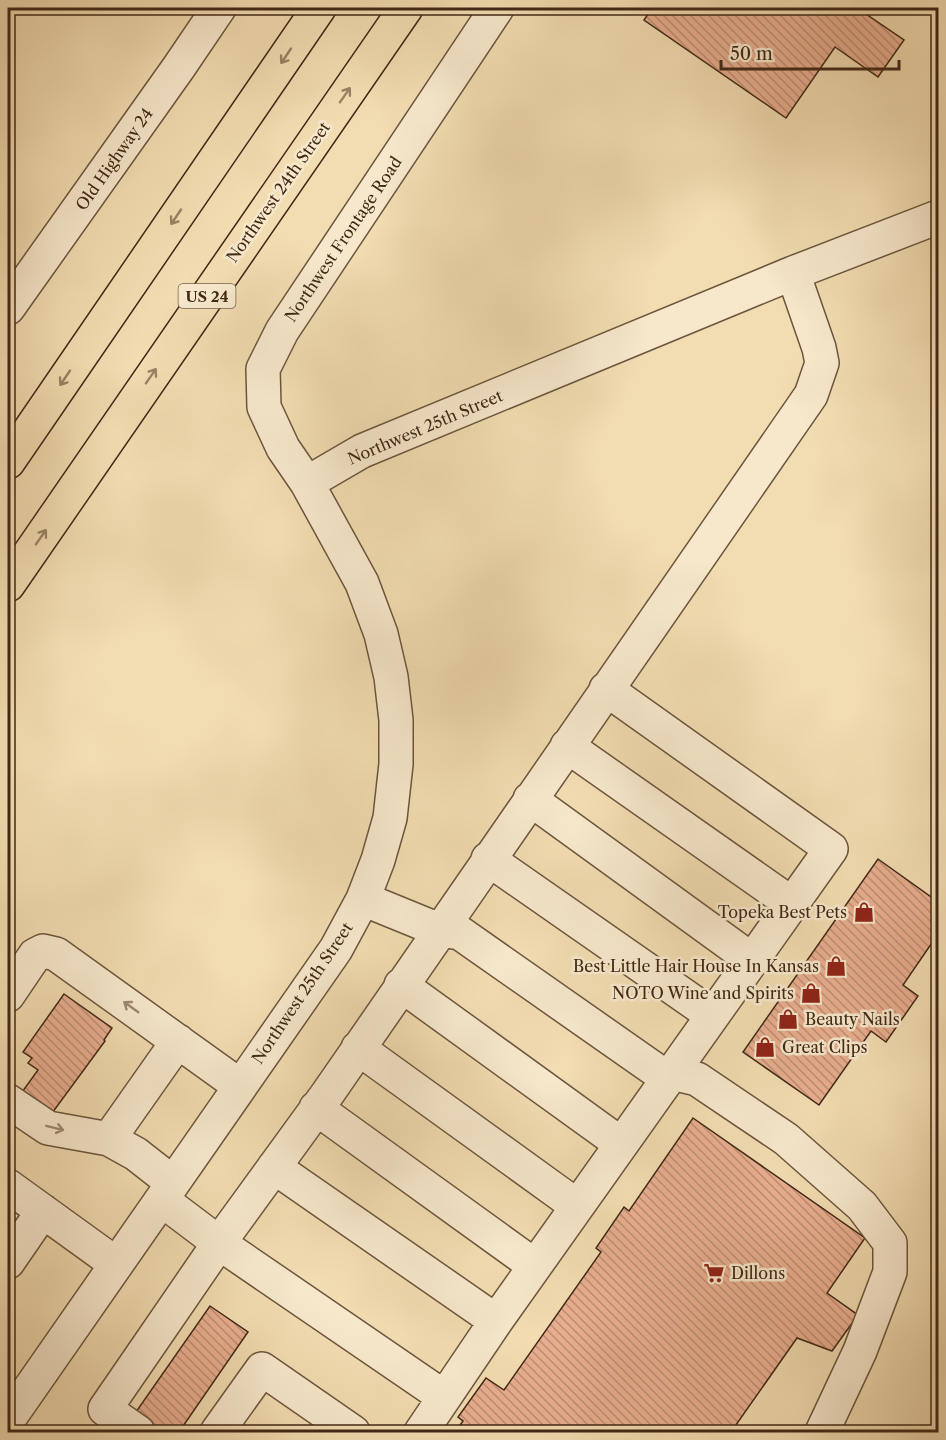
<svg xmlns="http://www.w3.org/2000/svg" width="946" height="1440" viewBox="0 0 946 1440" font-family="'Libre Caslon Text',serif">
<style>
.building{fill:url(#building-back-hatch);stroke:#402816;stroke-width:1.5}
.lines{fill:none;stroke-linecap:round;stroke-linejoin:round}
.minor-casing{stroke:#6c553d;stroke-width:36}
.highway-casing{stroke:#402816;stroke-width:36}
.minor{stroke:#f7e8cc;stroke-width:33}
.highway{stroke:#f2dcb1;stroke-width:33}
.oneway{stroke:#998264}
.oneway2{stroke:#9c8871}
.labels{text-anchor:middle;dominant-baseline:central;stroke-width:5;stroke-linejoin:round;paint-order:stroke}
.shield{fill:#f7e8cc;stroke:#77624d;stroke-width:1.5}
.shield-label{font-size:15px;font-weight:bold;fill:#402816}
.street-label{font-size:16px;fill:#402816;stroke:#f7e8cc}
.poi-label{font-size:16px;fill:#402816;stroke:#f7e8cc;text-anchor:end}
</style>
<defs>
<pattern id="building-back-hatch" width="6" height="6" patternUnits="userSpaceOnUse" patternTransform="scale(1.5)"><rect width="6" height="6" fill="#e9ae8f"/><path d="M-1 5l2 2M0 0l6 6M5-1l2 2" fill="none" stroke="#be8e74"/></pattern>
</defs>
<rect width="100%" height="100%" fill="#f2dcb1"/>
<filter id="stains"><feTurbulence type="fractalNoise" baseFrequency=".00333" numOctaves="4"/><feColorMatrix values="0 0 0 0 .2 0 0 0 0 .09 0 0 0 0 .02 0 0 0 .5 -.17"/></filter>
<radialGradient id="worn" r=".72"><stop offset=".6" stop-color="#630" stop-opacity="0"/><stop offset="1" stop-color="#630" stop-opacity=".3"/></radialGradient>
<path class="building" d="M652 8H857L904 40 878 77 835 47 786 118 644 20Z
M878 859 938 902V934L903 985 918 996 886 1042 871 1031 819 1105 743 1052Z
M64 994 112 1028 104 1040 105 1041 47 1120 17 1099 38 1070 28 1063 32 1058 23 1052Z
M693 1118 865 1238 827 1293 858 1315 832 1351 797 1338 731 1432H455L463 1421 458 1417 486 1378 504 1390 601 1252 596 1248 624 1207 629 1211Z
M210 1306 248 1332 179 1432H150L131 1419Z"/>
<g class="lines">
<g class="minor-casing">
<path id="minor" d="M8 308 179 67 219 8
M307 483 362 451 793 273 938 217
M567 746 792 904
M530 799 752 960
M488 859 712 1015
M363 899 439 930 460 933 667 1078
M401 985 621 1144
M8 995 35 955 43 951 56 954 240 1086
M358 1048 577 1206
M671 1073 697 1079 786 1139 862 1206 890 1243V1272L860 1351 822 1432
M8 1101 48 1128 109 1139 136 1154 173 1183
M316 1108 535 1266
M109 1139 178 1041
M274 1167 496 1321
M8 1186 116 1264
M162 1200 219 1243 444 1397
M8 1262 43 1211
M8 1420 336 949 363 899 378 860 390 818 396 764V720L391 677 381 634 362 583 307 483 283 448 264 407 263 369 282 331 497 8
M138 1432 105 1409 219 1243 328 1093 811 395 822 363 819 348 793 273
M217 1432 262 1369 353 1432
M421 1432 496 1321 831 849 606 689"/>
</g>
<g class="highway-casing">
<path id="highway" d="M8 462 319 8
M8 585 406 8"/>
</g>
<use href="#minor" class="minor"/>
<use href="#highway" class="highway"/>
</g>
<defs><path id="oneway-shaft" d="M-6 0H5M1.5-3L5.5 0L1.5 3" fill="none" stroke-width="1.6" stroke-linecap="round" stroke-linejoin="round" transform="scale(1.5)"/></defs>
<g class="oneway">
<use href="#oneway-shaft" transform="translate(286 56) rotate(124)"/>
<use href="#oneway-shaft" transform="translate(345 95) rotate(-55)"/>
<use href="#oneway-shaft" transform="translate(176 217) rotate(124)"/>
<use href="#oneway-shaft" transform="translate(151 376) rotate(-55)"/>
<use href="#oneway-shaft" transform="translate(65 378) rotate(124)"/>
<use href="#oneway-shaft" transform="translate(41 537) rotate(-55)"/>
</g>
<g class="oneway2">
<use href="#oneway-shaft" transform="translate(131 1007) rotate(-144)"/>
<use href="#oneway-shaft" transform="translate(55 1128) rotate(14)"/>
</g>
<defs>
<g id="shop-bare" transform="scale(1.62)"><path d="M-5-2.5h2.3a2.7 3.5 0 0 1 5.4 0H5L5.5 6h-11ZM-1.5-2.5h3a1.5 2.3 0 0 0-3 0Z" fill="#8f2418" stroke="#f7e8cc" stroke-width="2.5" paint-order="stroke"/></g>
<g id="supermarket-bare" transform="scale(1.62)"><path d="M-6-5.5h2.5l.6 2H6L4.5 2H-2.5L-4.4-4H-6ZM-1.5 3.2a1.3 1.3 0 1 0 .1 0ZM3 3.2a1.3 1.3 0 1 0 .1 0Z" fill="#8f2418" stroke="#f7e8cc" stroke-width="2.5" paint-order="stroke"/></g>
</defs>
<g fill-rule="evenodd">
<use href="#shop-bare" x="864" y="912"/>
<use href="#shop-bare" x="836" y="966"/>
<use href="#shop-bare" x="811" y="993"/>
<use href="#shop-bare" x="788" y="1019"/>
<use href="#shop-bare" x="765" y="1047"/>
<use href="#supermarket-bare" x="714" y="1273"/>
</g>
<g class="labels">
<rect class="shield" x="178.5" y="284" width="57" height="24" rx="4.5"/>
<g class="shield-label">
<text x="207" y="296">US 24</text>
</g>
<g class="street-label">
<text transform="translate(114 159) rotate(-55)">Old Highway 24</text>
<text transform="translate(278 192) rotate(-55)">Northwest 24th Street</text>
<text transform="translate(343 239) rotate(-56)">Northwest Frontage Road</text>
<text transform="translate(425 427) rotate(-23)">Northwest 25th Street</text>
<text transform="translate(302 993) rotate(-56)">Northwest 25th Street</text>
</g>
<g class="poi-label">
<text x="847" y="912">Topeka Best Pets</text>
<text x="819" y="966">Best Little Hair House In Kansas</text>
<text x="794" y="993">NOTO Wine and Spirits</text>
<text x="805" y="1019" text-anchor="start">Beauty Nails</text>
<text x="782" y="1047" text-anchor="start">Great Clips</text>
<text x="731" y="1273" text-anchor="start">Dillons</text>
</g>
</g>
<rect width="946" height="1440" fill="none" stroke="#f2dcb1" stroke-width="30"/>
<rect x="9" y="9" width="928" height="1422" fill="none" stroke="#402816" stroke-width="3"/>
<rect x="15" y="15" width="916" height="1410" fill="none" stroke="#402816" stroke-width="1.5"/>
<path d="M721 60v9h178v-9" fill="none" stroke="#402816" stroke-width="3"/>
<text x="730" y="60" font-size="18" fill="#402816" stroke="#f7e8cc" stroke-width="4.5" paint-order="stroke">50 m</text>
<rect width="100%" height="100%" filter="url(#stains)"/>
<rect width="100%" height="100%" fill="url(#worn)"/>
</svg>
